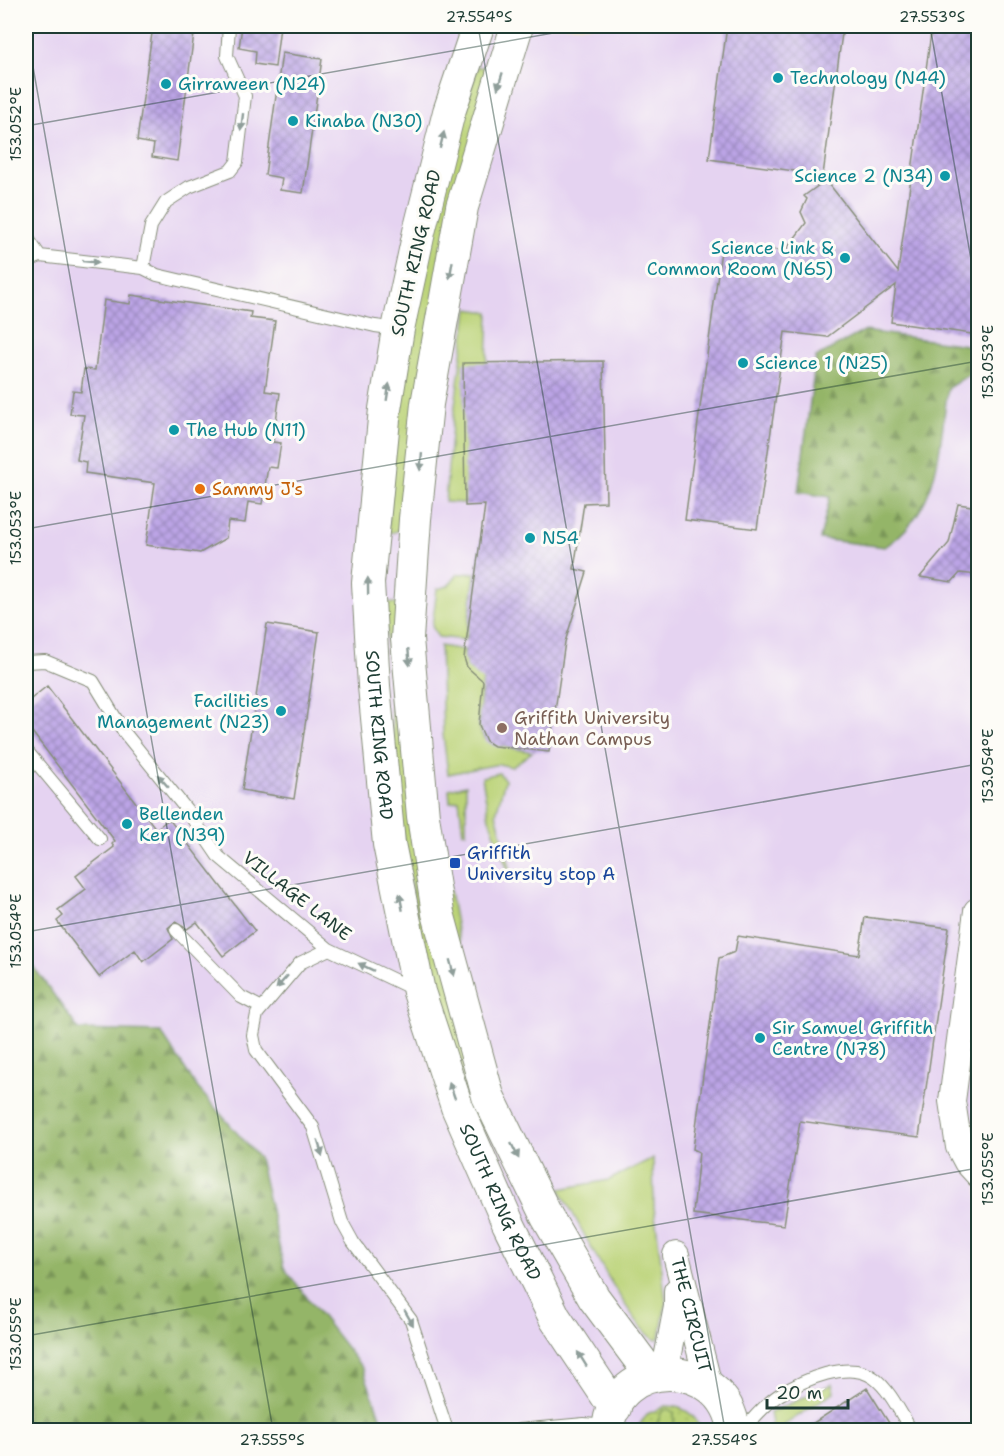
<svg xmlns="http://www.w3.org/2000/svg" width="1004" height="1456" viewBox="0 0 1004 1456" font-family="'Shantell Sans',sans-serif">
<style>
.built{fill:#e5d3f1}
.grass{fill:url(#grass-dots);stroke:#6d8856;stroke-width:1.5}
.forest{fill:url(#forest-firs);stroke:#5a794e;stroke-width:1.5}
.green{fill:#bbd378;stroke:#6d8856;stroke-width:1.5}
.building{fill:url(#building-cross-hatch)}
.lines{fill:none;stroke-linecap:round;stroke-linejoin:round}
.service-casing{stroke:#868e79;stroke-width:14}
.minor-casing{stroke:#868e79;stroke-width:28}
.tertiary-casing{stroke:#868e79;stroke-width:34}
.service{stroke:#fff;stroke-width:12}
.minor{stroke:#fff;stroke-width:26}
.tertiary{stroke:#fff;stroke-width:32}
.oneway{fill:#8f9e9a}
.ticks{fill:none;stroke:#1f3d34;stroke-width:1.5;stroke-opacity:0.45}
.culture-dot{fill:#0f9aa8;stroke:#fdfcf7;stroke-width:2}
.food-dot{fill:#e8710a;stroke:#fdfcf7;stroke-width:2}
.education-dot{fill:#8d6e63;stroke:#fdfcf7;stroke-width:2}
.transit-dot{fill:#1a4fb4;stroke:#fdfcf7;stroke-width:2}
.labels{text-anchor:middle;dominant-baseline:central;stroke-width:6;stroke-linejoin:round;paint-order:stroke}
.culture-label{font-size:18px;fill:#0d838f;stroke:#fdfcf7;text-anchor:start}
.street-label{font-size:18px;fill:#1f3d34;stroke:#fdfcf7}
.food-label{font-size:18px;fill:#c56008;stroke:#fdfcf7;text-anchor:start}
.education-label{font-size:18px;fill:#785e54;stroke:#fdfcf7;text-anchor:start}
.transit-label{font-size:18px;fill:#164399;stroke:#fdfcf7;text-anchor:start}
.neatline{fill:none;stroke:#1f3d34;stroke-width:2}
.ticks-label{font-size:15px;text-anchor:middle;fill:#1f3d34}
</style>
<defs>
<pattern id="grass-dots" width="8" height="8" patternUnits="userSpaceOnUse" patternTransform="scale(1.5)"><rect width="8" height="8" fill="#bbd378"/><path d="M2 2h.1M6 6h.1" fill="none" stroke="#a0b668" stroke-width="1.8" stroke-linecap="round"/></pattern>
<pattern id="forest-firs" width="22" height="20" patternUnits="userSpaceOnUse" patternTransform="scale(1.5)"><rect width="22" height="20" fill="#94b568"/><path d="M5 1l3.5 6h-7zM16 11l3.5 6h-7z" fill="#789456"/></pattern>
<pattern id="building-cross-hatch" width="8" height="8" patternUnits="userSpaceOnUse" patternTransform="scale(1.5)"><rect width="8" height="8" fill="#bca4e6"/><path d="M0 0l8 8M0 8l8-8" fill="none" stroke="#9887bb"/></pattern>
</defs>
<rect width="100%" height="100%" fill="#fdfcf7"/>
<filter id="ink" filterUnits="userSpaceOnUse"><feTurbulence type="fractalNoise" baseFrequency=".0167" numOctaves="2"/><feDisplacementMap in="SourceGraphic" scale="12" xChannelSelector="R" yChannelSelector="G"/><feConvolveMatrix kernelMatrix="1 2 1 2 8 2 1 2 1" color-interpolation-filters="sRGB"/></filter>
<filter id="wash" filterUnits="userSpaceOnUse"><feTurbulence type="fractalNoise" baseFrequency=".008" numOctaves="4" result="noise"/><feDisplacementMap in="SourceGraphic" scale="24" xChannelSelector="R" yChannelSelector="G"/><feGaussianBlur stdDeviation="1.35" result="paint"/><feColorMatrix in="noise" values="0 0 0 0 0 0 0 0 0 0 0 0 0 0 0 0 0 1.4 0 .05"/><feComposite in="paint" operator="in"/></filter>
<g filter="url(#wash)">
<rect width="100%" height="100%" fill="#ede0be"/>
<path class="built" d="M26 26H978V1430H26Z"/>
<path class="grass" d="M666 1406C684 1406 695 1414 701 1430H674L662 1411 655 1430H636L647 1414Z"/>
<path class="forest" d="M864 331 973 346 971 373 948 388C938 449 942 508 885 547L820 539 830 497 798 492 816 357Z
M26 956 79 1030 161 1032 197 1087 259 1158 284 1268 363 1369 385 1430H26Z"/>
<path class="green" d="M477 66 488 69 402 529 392 533 388 530 397 416 421 268Z
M468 309 489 312 487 363 465 503 445 502 451 435Z
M475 573 466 640 438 637 432 626 437 589 448 586 458 574Z
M385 603H401V624L492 1121 477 1128 420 943 396 793Z
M440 646 464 650 467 667 483 679C476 739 469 741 532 752L512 767 499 764 448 774 443 734Z
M499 773 505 780 496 813 513 879H511L489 818 482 777Z
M466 785V832H463L459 800 450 802 449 789Z
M653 1158 654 1207 666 1302 660 1337 657 1340C635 1335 573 1214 560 1189L609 1180Z
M832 1384 834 1392 783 1426 785 1430H767L772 1423 770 1413Z
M668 1409 674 1413V1430H655L662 1411Z"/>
<g id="blocks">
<path class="building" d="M153 26H195L177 161 152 157 154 144 137 141Z
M242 26H280L275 67 255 64 256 51 239 48Z
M727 26H843L823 175 709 159Z
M932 26H978V335L891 322 896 285 827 337 785 332 757 529 685 520 722 243 785 251 806 223 801 212 807 199 804 196 826 180 898 272Z
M282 53 322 59 303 193 280 190 282 178 265 175Z
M131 295 251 312 250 318 275 321 265 391 280 393 273 442 281 443 277 468 268 467 262 504 248 502 245 523 228 521 226 538 200 553 146 545 155 483 85 473 86 462 77 460 84 415 70 414 73 391 81 392 84 369 95 370 104 300 130 304Z
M603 361 606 502 584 503 574 569 587 572 565 642 549 752 494 746 486 741 479 725 483 681 467 667 464 658 485 505 465 506 463 363Z
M958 504 978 507V575L960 573 952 582 920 577 949 543Z
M267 624 319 632 294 799 242 790Z
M47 686 156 829 169 819 255 931 223 956 197 922 187 929 175 922 168 928 173 939 143 962 135 950 99 977 57 921 63 916 58 910 86 889 76 876 114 847 112 844 115 841 26 724V703Z
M865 917 949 928 919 1137 800 1121 784 1225 693 1214 699 1152 693 1149 719 958 735 952 738 936 859 955Z
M867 1388 894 1431H801Z"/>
</g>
</g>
<g filter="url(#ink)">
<use href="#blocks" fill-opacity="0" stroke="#868e79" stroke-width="1.5"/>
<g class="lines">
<g class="service-casing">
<path id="service" d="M26 236 40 256
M26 262 40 256 143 268 157 275 375 326 398 329
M143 268 151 226 166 202 189 187 230 171 237 162 245 96 227 56 229 26
M26 662 45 661 93 681 124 732 186 809 218 856 329 949 415 990
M26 750 100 839
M176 930 241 997 262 1008
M329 949 300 963 257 1014 253 1035 256 1050 313 1127 342 1222 353 1242 411 1320 447 1430
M519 1430 584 1424 607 1426
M743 1430C754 1418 765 1404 779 1395 803 1380 849 1359 874 1378 890 1390 901 1414 911 1430"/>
</g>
<g class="minor-casing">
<g id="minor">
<path d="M977 911 952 1101 959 1147 967 1162 978 1174"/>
<path id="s1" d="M676 1255 709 1386"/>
<path d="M664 1374 677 1307V1291"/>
</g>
</g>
<g class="tertiary-casing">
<g id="tertiary">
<path id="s2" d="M478 26 449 112 419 232 398 329 385 409 368 583 374 686 389 844 419 992 457 1107 508 1223 555 1318 615 1408"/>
<path d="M517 26 462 207 427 404 415 519 407 639 423 816 438 913 488 1096 547 1217 594 1298 652 1376"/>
<path d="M608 1430C613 1356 724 1355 734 1430"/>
</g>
</g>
<use href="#service" class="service"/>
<use href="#minor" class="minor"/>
<use href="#tertiary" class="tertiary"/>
</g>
<defs><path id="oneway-solid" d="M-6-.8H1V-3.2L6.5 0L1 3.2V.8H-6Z" transform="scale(1.5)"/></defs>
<g class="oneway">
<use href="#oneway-solid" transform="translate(500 81) rotate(107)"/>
<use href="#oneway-solid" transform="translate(242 122) rotate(97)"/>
<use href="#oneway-solid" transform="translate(442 140) rotate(-76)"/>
<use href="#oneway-solid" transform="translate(91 262) rotate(6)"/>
<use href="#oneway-solid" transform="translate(451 270) rotate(100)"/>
<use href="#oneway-solid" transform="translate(388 392) rotate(-81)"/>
<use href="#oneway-solid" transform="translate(421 462) rotate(96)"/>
<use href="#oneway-solid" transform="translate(368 586) rotate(-91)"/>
<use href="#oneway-solid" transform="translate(409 657) rotate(85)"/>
<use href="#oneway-solid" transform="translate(163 781) rotate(-131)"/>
<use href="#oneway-solid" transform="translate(401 902) rotate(-101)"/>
<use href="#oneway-solid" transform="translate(366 967) rotate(-154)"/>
<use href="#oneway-solid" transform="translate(452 968) rotate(75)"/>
<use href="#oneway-solid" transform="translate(282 982) rotate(132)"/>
<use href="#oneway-solid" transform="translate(452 1090) rotate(-109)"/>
<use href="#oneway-solid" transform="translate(320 1148) rotate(73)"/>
<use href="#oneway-solid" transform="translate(515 1151) rotate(64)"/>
<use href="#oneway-solid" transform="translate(409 1318) rotate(60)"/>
<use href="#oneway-solid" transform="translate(582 1359) rotate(-122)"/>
</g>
</g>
<path class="ticks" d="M478 26 725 1430M930 26 978 299M26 27 273 1430M26 126 593 26M26 529 978 361M26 932 978 764M26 1336 978 1168"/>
<g class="culture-dot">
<circle cx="778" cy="78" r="6"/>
<circle cx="166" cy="84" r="6"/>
<circle cx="293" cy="121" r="6"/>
<circle cx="945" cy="176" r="6"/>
<circle cx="845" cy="258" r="6"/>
<circle cx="743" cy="363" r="6"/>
<circle cx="174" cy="430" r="6"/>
<circle cx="530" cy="538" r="6"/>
<circle cx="281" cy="711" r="6"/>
<circle cx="127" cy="824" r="6"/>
<circle cx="760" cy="1038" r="6"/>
</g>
<circle class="food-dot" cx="200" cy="489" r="6"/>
<circle class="education-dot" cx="502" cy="728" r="6"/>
<rect class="transit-dot" x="449" y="857" width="12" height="12" rx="3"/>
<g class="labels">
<g class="culture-label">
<text x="790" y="78">Technology (N44)</text>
<text x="178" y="84">Girraween (N24)</text>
<text x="305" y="121">Kinaba (N30)</text>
<text x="933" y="176" text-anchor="end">Science 2 (N34)</text>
<text x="833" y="248" text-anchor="end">Science Link &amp;<tspan x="833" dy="21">Common Room (N65)</tspan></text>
<text x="755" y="363">Science 1 (N25)</text>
<text x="186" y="430">The Hub (N11)</text>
<text x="542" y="538">N54</text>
<text x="269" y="701" text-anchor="end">Facilities<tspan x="269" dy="21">Management (N23)</tspan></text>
<text x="139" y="814">Bellenden<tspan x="139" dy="21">Ker (N39)</tspan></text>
<text x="772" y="1028">Sir Samuel Griffith<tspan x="772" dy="21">Centre (N78)</tspan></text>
</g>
<g class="street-label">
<text transform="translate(416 253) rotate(-77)">SOUTH RING ROAD</text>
<text stroke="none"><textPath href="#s2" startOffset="722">SOUTH RING ROAD</textPath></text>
<text transform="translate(297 896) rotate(38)">VILLAGE LANE</text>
<text stroke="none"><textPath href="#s2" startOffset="1208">SOUTH RING ROAD</textPath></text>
<text stroke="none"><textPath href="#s1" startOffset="62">THE CIRCUIT</textPath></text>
</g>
<g class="food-label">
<text x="212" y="489">Sammy J's</text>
</g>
<g class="education-label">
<text x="514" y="718">Griffith University<tspan x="514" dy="21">Nathan Campus</tspan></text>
</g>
<g class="transit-label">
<text x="467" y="853">Griffith<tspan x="467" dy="21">University stop A</tspan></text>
</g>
</g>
<rect width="1004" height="1456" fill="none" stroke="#fdfcf7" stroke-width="66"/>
<path d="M767 1399v9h81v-9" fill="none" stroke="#1f3d34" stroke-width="3"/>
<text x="776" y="1399" font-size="18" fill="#1f3d34" stroke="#fdfcf7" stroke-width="4.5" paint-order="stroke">20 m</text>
<rect x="33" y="33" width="938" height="1390" class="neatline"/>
<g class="ticks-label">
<text x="479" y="22">27.554°S</text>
<text x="932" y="22">27.553°S</text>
<text transform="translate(16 124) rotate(-90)" y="5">153.052°E</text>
<text transform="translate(988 362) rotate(-90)" y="5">153.053°E</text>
<text transform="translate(16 528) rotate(-90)" y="5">153.053°E</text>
<text transform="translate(988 766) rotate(-90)" y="5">153.054°E</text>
<text transform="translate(16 931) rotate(-90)" y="5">153.054°E</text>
<text transform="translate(988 1169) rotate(-90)" y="5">153.055°E</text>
<text transform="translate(16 1334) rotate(-90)" y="5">153.055°E</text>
<text x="272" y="1445">27.555°S</text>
<text x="724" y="1445">27.554°S</text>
</g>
</svg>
